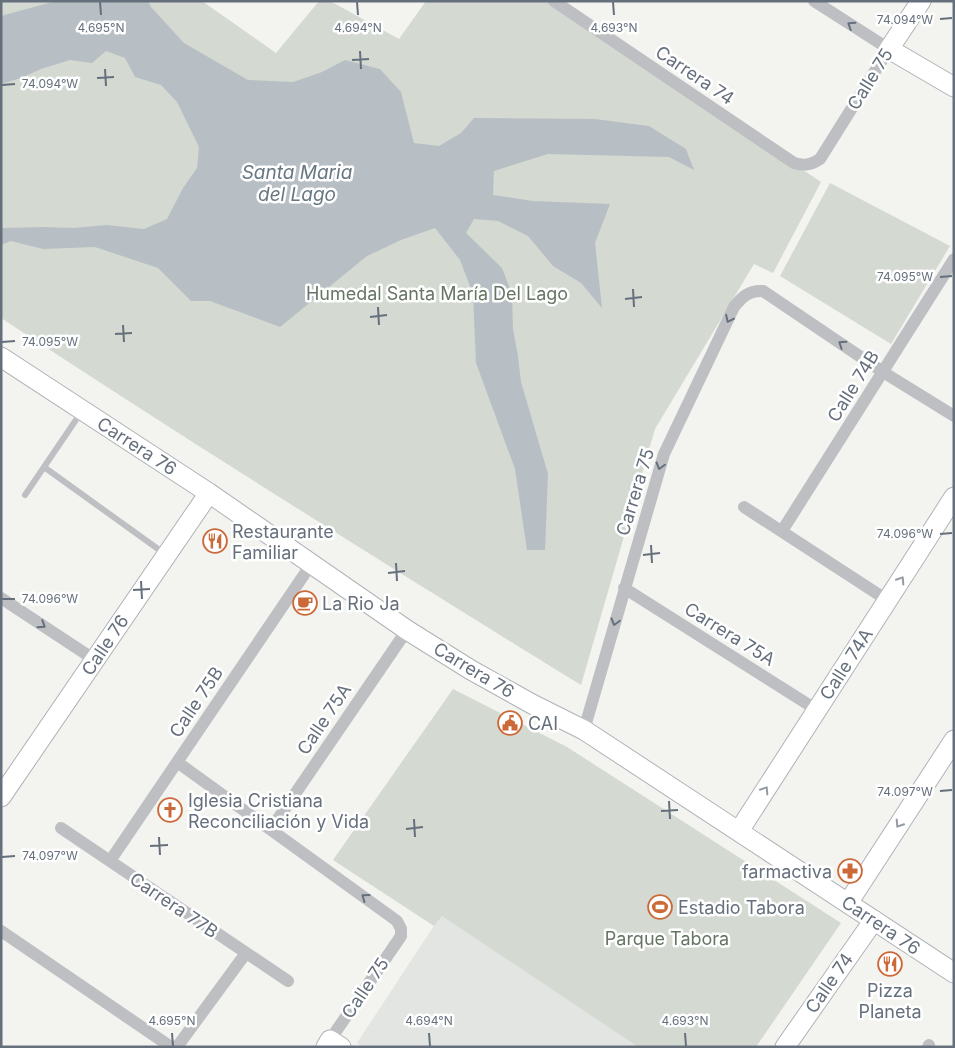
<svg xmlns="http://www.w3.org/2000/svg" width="955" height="1048" viewBox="0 0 955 1048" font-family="Inter,sans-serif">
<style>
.built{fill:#e3e5e3}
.green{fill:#d4d9d2}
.water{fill:#b8bfc4}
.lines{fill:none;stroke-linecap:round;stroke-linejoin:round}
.secondary-casing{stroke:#afb3b7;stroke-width:21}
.lane{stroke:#bdbfc3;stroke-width:6}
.street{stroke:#bdbfc3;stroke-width:12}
.secondary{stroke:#fff;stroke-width:19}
.oneway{stroke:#66707d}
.oneway2{stroke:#949ba4}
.ticks{fill:none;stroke:#66707d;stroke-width:2}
.labels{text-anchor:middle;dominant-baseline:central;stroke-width:5;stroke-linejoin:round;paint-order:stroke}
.street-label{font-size:18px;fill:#66707d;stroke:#fff}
.park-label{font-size:18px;fill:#667564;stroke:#fff}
.poi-label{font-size:18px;fill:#66707d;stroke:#fff;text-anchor:start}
.water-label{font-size:19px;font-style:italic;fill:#677781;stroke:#fff}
.ticks-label{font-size:12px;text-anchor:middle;fill:#66707d;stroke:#fff;stroke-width:5;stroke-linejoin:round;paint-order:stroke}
</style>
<rect width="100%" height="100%" fill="#f3f3f0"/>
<path class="built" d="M441 915 638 1047H363L357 1043Z"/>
<path class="green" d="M1 1H202L276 53 319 1H330L399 39 426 1H553L821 182 773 273 754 264 655 429 581 685C386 565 193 444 1 318Z
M830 183 950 246 891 344 780 276Z
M453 689 567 747 841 923 756 1047H638L442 916 434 926 333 860Z"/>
<path class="water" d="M56 1H148L151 7 184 43 248 80 293 82 322 72 345 60 380 69 401 92 414 143 439 146 461 133 474 118 595 119 649 126 686 149 694 170 669 157 548 154 494 171 493 195 533 201 610 204 595 243 602 308 581 283 553 266 528 236 498 221 474 219 466 233 502 268 512 294 513 329 518 356 521 382 548 474 545 550H527L515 469 476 363 473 294 460 260 435 228 401 240 367 256 280 327 210 301H191L158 268 95 247 43 249 11 241 1 245V228L43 227 73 228 107 225 144 229 167 219 183 188 197 168 199 147 177 102 161 85 135 77 125 58 106 51 92 63 70 60 41 69 21 78 1 84V16Z"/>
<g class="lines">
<g class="secondary-casing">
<path id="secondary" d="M921 1 889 49 954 87
M1 357 209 493 407 630 471 670 532 704 584 730 954 973
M1 797 209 493
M739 831 954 497
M848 903 954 740
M326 1047 330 1040 341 1047
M785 1047 874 920"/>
</g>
<path class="lane" d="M44 467 165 554
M25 495 82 411"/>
<path class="street" d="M554 1 794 163C804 166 811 165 820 159L889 49 814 1
M744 507 887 600
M782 531 954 259
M624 588 817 710
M1 598 95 660
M584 730 664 454 734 307C742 297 749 290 763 291L883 372 954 416
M177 762 397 921 401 929V936L330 1040
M61 828 288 981
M271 829 407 630
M110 861 312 563
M1 931 171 1047
M177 1047 246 953
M928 1047 929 1045"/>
<use href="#secondary" class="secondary"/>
</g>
<defs><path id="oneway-chevron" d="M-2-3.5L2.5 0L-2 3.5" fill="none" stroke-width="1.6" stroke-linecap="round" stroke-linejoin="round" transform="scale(1.25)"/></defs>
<g class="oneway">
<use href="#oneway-chevron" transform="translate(851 25) rotate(-147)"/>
<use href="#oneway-chevron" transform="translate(729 319) rotate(116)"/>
<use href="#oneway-chevron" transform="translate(842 344) rotate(-146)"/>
<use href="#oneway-chevron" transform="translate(660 466) rotate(106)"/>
<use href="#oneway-chevron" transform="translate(615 622) rotate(106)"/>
<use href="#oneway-chevron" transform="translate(42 625) rotate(33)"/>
<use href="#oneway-chevron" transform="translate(365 897) rotate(-144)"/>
</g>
<g class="oneway2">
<use href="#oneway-chevron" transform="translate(901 580) rotate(-57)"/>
<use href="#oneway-chevron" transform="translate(765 790) rotate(-57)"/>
<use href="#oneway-chevron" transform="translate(899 824) rotate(123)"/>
</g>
<path class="ticks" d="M100 2 101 15M357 2 358 15M613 2 614 15M940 19 952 18M360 51 361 69M352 60 369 59M105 69 106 86M97 78 114 77M2 85 15 84M940 277 952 276M633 289 634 307M625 299 642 297M378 307 379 325M370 317 387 315M123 325 124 342M115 334 132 333M2 342 15 341M940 534 952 533M651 545 652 563M643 555 660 553M396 563 397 581M388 573 405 571M141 581 142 599M133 590 150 589M2 599H15M940 791 952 790M669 801 670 819M661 811 678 810M414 819 415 837M406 829 423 827M159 837 160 855M150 846 168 845M2 857 15 856M172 1033 173 1046M429 1033 430 1046M685 1033 686 1046"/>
<defs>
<g id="restaurant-ring" transform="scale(1.25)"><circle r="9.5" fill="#fff" stroke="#cb6938" stroke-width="1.5"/><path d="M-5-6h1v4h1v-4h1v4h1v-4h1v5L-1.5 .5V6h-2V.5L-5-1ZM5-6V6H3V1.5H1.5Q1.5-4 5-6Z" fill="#cb6938"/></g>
<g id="cafe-ring" transform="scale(1.25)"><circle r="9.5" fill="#fff" stroke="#cb6938" stroke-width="1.5"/><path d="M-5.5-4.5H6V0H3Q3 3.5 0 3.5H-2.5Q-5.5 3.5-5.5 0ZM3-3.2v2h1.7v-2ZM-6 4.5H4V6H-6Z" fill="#cb6938"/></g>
<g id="civic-ring" transform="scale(1.25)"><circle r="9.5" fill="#fff" stroke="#cb6938" stroke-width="1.5"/><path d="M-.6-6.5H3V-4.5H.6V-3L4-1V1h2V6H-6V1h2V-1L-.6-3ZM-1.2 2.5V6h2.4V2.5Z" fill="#cb6938"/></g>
<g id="church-ring" transform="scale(1.25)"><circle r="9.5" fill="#fff" stroke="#cb6938" stroke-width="1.5"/><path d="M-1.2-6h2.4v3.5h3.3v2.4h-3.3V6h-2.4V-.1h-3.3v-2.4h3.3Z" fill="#cb6938"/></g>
<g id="pharmacy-ring" transform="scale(1.25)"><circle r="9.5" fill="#fff" stroke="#cb6938" stroke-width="1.5"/><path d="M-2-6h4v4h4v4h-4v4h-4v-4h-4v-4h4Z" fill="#cb6938"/></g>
<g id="stadium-ring" transform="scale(1.25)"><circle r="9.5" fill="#fff" stroke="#cb6938" stroke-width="1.5"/><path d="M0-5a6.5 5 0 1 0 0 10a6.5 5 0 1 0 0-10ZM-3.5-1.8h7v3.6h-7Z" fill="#cb6938"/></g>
</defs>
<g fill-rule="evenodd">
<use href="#restaurant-ring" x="215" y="541"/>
<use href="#cafe-ring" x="305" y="603"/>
<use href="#civic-ring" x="510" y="723"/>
<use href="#church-ring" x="170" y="810"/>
<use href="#pharmacy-ring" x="850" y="871"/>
<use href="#stadium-ring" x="660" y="907"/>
<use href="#restaurant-ring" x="890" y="964"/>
</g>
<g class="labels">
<g class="street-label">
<text transform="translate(695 75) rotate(34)">Carrera 74</text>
<text transform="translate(870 79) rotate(-58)">Calle 75</text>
<text transform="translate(853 386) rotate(-58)">Calle 74B</text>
<text transform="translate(137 446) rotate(33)">Carrera 76</text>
<text transform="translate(635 492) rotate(-73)">Carrera 75</text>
<text transform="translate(730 634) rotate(32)">Carrera 75A</text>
<text transform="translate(105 645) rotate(-56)">Calle 76</text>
<text transform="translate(846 664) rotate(-57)">Calle 74A</text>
<text transform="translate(474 670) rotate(31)">Carrera 76</text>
<text transform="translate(196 702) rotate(-56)">Calle 75B</text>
<text transform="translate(324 719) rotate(-56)">Calle 75A</text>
<text transform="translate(174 905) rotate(34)">Carrera 77B</text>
<text transform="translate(881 925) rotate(34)">Carrera 76</text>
<text transform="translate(829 983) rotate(-55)">Calle 74</text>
<text transform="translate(365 988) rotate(-56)">Calle 75</text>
</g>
<g class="park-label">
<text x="437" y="293">Humedal Santa María Del Lago</text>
<text x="667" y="938">Parque Tabora</text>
</g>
<g class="poi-label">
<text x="232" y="531">Restaurante<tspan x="232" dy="21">Familiar</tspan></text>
<text x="322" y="603">La Rio Ja</text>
<text x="528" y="723">CAI</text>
<text x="188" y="800">Iglesia Cristiana<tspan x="188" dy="21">Reconciliación y Vida</tspan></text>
<text x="832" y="871" text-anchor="end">farmactiva</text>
<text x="678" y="907">Estadio Tabora</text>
<text x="890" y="990" text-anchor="middle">Pizza<tspan x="890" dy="21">Planeta</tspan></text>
</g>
<g class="water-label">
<text x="297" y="172">Santa Maria<tspan x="297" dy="22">del Lago</tspan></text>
</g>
</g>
<g class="ticks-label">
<text x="905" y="24">74.094°W</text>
<text x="101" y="32">4.695°N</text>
<text x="358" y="32">4.694°N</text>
<text x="614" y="32">4.693°N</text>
<text x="50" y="88">74.094°W</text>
<text x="905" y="281">74.095°W</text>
<text x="50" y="346">74.095°W</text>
<text x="905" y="538">74.096°W</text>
<text x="50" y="603">74.096°W</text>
<text x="905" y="796">74.097°W</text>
<text x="50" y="860">74.097°W</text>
<text x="172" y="1025">4.695°N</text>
<text x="429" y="1025">4.694°N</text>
<text x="685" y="1025">4.693°N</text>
</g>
<rect width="955" height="1048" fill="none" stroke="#66707d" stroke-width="5"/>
</svg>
